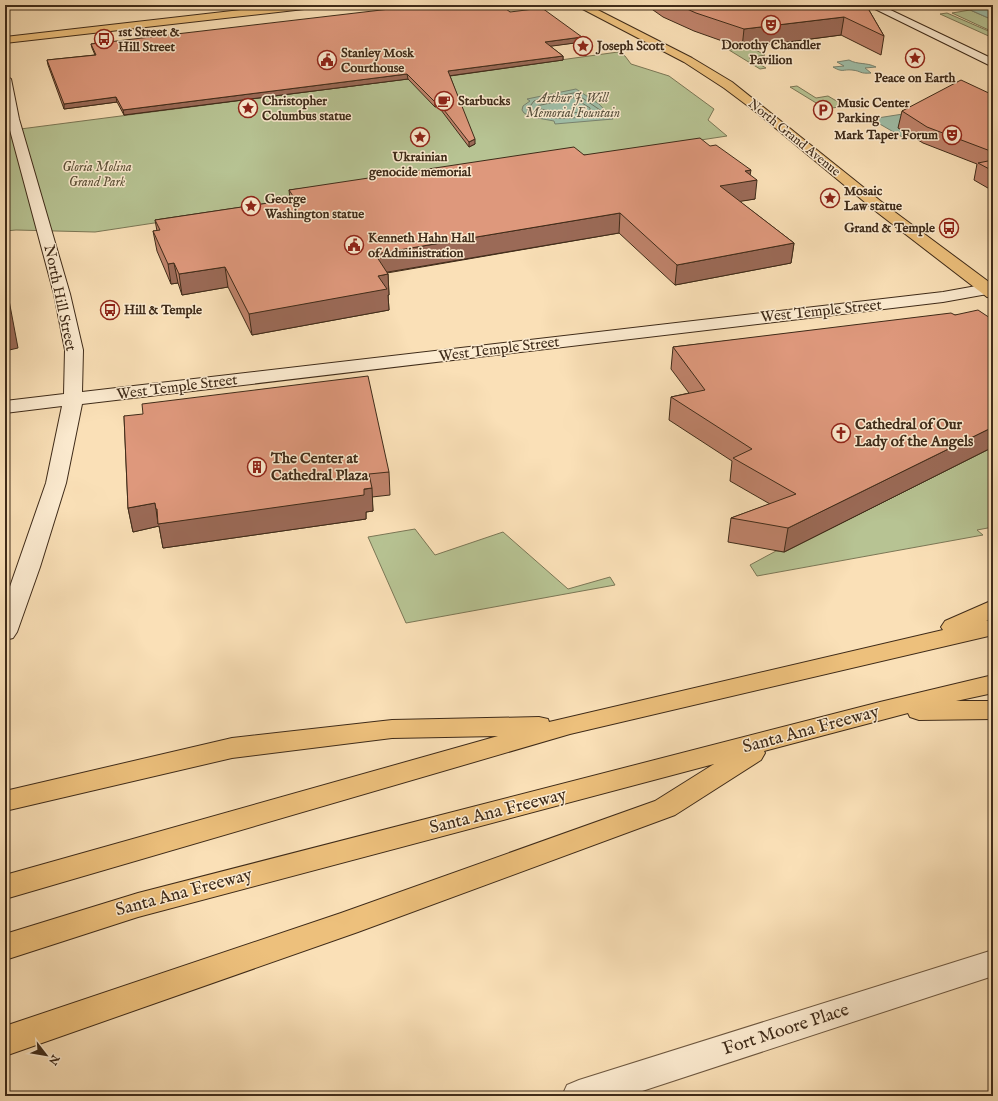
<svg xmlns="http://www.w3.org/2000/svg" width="998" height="1101" viewBox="0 0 998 1101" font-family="'IM FELL English',serif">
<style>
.green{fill:#b7c393;stroke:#7b7756}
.water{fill:#9fbea8;stroke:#79836f}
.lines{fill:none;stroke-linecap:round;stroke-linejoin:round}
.shore{stroke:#6f7460;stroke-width:1}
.street-casing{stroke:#6e5840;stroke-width:2}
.secondary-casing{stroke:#3f2b19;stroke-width:2}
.primary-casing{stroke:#3f2b19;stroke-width:2}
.highway-casing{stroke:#3f2b19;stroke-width:2}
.street{fill:#fcebd0;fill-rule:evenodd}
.secondary{fill:#fcebd0;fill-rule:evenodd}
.primary{fill:#edc07c;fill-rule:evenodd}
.highway{fill:#edc07c;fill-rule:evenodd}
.wall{fill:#bf836b;stroke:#3f2b19}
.shaded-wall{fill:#9b6a57;stroke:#3f2b19}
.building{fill:#de987c;stroke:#3f2b19}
.labels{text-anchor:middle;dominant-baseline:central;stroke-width:3;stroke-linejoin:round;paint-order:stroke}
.far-poi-label{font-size:13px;font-weight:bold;fill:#3f2b19;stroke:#fcebd0;text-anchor:start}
.far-water-label{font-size:13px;font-style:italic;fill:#57503d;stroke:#fcebd0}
.far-street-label{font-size:13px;fill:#3f2b19;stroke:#fcebd0}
.far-park-label{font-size:13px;font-style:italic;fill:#5d5138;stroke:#fcebd0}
.street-label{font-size:15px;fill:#3f2b19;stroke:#fcebd0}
.poi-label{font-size:15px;font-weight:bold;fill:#3f2b19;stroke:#fcebd0;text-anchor:start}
.near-street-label{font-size:18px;fill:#3f2b19;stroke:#fcebd0}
</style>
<rect width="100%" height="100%" fill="#fae0b7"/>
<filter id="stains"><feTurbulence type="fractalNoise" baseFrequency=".005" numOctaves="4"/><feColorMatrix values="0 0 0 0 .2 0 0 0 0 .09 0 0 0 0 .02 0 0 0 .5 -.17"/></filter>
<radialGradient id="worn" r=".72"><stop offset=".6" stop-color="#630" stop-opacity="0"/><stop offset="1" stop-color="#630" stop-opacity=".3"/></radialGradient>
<path class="green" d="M970 10 993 20V32L952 13Z
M947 13 993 33V38L940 14Z
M750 47 765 55 749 58 766 68 760 69 729 50Z
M618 52 625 56 631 64 669 76 714 109 708 120 727 136 95 232 16 230 5 231V131L414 78 416 80Z
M797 86 816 98 828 96 845 106 826 109 790 87Z
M993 447V527L977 530 983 535 757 576 750 565 776 551 784 552Z
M415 529 435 555 503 532 568 589 610 577 615 585 406 623 368 537Z"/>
<path class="water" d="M959 5H993V20Z
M849 60C858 65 866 62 876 67L865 68 871 73C859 74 862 71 852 70 843 69 843 73 833 67L844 66 837 62Z
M576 89 599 104 613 119 555 124 554 121 532 117 524 113 522 110 523 106 530 101 527 99Z
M986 101 910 133 913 137 904 138 871 119Z"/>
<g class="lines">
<path class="shore" d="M575 93 603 112V115C581 117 546 123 527 110L534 101Z
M574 98 590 108V111L561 114 537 108 538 106Z"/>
<g class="street-casing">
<path id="street" d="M993 950V976L627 1096H562L567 1085 579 1080Z"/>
</g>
<g class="secondary-casing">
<path id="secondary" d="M867 5H880L993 59V67Z
M5 75 11 79 19 119 70 294 83 350 82 392 943 292 993 283V293L943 302 82 404 66 483 40 567 17 632 13 638 5 640V601L46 483 62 406 5 413V401L64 394 65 350 54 294 7 119Z"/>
</g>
<g class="primary-casing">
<path id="primary" d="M285 5H318L313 8 5 43V37Z
M575 5H588L692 58 732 82 888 207 993 285V298L987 297 878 213 756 112 724 88 684 62Z"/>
</g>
<g class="highway-casing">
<path id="highway" d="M993 600V617L986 621 993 619V635L570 734 5 899V875L498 736 392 738 232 758 5 811V791L232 738 392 720 539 717 548 719 549 722 943 630 941 627 945 621Z
M993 675V693L956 701H993V719L919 720 910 717 908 713 764 751 765 753 761 760 675 815 358 932 5 1056V1026L341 913 655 801 714 764 138 917 5 960V934L138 893 880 702Z"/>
</g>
<use href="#street" class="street"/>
<use href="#secondary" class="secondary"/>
<use href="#primary" class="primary"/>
<use href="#highway" class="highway"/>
</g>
<path class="wall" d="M646 5H866L884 36 881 55 841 35 742 48 694 31 663 17Z
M510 12 582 42 550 46 563 56V60L450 76 475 144 469 147 438 106 435 107 408 79 124 115 117 102 64 109 48 65 47 60 95 55 92 48 91 44Z
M993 95V191L974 180 977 164 923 143 898 128 902 111Z
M584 155 750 175 755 199 739 201 794 243 791 263 675 285 619 233 387 273 388 274 389 295H388L389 310 252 335 228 287 182 295 178 283 171 284 157 251 153 231H157L155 220 290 200 289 190Z
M955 315 993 320V447L784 552 728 542 731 518 770 504 730 481 732 461 669 420 671 397 689 393 671 369 673 347Z
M124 416 389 472 390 495 372 497 373 511 366 512V519L163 548 159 526 133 532 128 508Z"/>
<path class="shaded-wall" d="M844 17 841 35 742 48 744 29Z
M582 37V42L545 47V42Z
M563 56V60L448 76V71Z
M407 74 408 79 124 115 123 110Z
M116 97 117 102 64 109V104Z
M437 101 438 106 435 107V102Z
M475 139V144L469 147V142Z
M751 170 749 181 757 180 755 199 718 205 720 186 745 171Z
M620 213 619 233 376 274 375 254Z
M794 243 791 263 675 285 677 265Z
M174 263 178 283 171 284 168 264Z
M225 267 228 287 182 295 179 274Z
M388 274 389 295H388L389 310 252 335 249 314 378 276Z
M5 279 18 348 5 351Z
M993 427V447L784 552 788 528Z
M372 488 373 511 366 512V519L163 548 159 526 133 532 128 508 155 503 156 509 158 524Z"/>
<path class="building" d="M424 5H501L510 12 542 8 582 37 545 42 563 56 448 71 475 139 469 142 437 101 435 102 407 74 123 110 116 97 64 104 47 60 96 55 91 44Z
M678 5H866L884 36 844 17 744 29 696 13Z
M961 80 993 95V152L927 127 902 111Z
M700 138 710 146 716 145 751 170 745 171 757 180 720 186 794 243 677 265 620 213 375 254 388 274 378 276 387 289 249 314 225 267 179 274 174 263 168 264 153 231 160 230 155 220 295 199 289 190 574 147 584 155Z
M993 160V171L978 163Z
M5 291 8 308 5 309Z
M978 310 993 320V427L788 528 731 518 796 494 733 458 752 449 671 397 705 390 673 347 951 313 955 315Z
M368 376 389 472 369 474 372 488 364 489V495L158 524 157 509H156L155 503 128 508 124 416 143 414 142 404Z"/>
<defs>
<g id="theatre-ring" transform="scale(1)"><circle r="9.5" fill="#fcebd0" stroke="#8f2418" stroke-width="1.5"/><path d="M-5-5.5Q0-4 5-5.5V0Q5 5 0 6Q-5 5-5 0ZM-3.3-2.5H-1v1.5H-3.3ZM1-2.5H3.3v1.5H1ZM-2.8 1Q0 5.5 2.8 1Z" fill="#8f2418"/></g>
<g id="bus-ring" transform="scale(1)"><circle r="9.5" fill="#fcebd0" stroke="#8f2418" stroke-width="1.5"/><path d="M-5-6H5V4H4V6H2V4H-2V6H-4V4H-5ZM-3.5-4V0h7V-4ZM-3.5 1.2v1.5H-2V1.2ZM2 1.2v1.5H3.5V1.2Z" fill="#8f2418"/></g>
<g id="sight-ring" transform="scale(1)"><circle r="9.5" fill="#fcebd0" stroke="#8f2418" stroke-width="1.5"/><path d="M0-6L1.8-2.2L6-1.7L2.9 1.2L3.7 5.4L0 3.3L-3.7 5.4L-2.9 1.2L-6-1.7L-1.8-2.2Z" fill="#8f2418"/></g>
<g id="civic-ring" transform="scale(1)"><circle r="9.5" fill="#fcebd0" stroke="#8f2418" stroke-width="1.5"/><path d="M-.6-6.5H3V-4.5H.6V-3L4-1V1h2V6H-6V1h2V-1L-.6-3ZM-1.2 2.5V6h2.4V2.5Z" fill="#8f2418"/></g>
<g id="cafe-ring" transform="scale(1)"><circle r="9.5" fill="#fcebd0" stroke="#8f2418" stroke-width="1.5"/><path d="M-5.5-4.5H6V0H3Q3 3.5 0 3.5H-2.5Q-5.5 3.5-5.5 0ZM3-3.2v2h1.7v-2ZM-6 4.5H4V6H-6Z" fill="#8f2418"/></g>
<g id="parking-ring" transform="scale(1)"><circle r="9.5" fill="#fcebd0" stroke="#8f2418" stroke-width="1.5"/><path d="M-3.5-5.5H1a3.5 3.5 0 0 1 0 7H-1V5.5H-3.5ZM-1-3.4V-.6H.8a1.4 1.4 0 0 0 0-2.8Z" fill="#8f2418"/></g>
<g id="church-ring" transform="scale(1)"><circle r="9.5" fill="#fcebd0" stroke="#8f2418" stroke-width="1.5"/><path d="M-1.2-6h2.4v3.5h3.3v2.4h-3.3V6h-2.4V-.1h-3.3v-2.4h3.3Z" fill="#8f2418"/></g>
<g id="building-ring" transform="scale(1)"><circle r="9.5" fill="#fcebd0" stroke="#8f2418" stroke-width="1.5"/><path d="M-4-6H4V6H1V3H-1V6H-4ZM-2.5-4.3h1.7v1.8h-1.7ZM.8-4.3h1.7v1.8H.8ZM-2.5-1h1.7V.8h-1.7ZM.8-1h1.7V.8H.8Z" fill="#8f2418"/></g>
</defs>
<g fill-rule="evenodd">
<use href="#theatre-ring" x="771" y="25"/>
<use href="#bus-ring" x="104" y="39"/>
<use href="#sight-ring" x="583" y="46"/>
<use href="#sight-ring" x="915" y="58"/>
<use href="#civic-ring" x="327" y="60"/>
<use href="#cafe-ring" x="444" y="101"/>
<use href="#sight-ring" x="248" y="108"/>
<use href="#parking-ring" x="823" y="110"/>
<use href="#theatre-ring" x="952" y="135"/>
<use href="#sight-ring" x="420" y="137"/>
<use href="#sight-ring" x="830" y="198"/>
<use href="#sight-ring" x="251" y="206"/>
<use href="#bus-ring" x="949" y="228"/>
<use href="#civic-ring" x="354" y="245"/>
<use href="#bus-ring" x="110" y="310"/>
<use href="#church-ring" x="841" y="433"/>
<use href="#building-ring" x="257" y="467"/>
</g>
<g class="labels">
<g class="far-poi-label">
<text x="118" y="32">1st Street &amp;<tspan x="118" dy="15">Hill Street</tspan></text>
<text x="771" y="45" text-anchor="middle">Dorothy Chandler<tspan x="771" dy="15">Pavilion</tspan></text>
<text x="597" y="46">Joseph Scott</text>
<text x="341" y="53">Stanley Mosk<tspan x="341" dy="15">Courthouse</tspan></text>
<text x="915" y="78" text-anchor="middle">Peace on Earth</text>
<text x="262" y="101">Christopher<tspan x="262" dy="15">Columbus statue</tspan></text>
<text x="458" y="101">Starbucks</text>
<text x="837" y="103">Music Center<tspan x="837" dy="15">Parking</tspan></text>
<text x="938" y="135" text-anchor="end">Mark Taper Forum</text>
<text x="420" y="157" text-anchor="middle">Ukrainian<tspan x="420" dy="15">genocide memorial</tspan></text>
<text x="844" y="191">Mosaic<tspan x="844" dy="15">Law statue</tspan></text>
<text x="265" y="199">George<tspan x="265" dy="15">Washington statue</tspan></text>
<text x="935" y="228" text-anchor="end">Grand &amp; Temple</text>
<text x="368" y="238">Kenneth Hahn Hall<tspan x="368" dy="15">of Administration</tspan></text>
<text x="124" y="310">Hill &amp; Temple</text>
</g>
<g class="far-water-label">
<text x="573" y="98">Arthur J. Will<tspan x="573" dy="15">Memorial Fountain</tspan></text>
</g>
<g class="far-street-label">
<text transform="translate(794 138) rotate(39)">North Grand Avenue</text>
</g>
<g class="far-park-label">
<text x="97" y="167">Gloria Molina<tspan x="97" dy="15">Grand Park</tspan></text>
</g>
<g class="street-label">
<text transform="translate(60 298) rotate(78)">North Hill Street</text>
<text transform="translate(821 311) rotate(-6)">West Temple Street</text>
<text transform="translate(499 349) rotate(-7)">West Temple Street</text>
<text transform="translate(177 387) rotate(-7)">West Temple Street</text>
</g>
<g class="poi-label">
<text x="855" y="424">Cathedral of Our<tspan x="855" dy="17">Lady of the Angels</tspan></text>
<text x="271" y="458">The Center at<tspan x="271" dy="17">Cathedral Plaza</tspan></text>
</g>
<g class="near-street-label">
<text transform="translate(811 730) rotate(-15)">Santa Ana Freeway</text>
<text transform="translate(498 812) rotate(-14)">Santa Ana Freeway</text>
<text transform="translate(184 893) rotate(-15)">Santa Ana Freeway</text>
<text transform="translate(786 1030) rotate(-18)">Fort Moore Place</text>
</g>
</g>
<rect width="998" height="1101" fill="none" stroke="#fae0b7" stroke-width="20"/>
<rect x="6" y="6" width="986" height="1089" fill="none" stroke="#3f2b19" stroke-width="2"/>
<rect x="10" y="10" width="978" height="1081" fill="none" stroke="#3f2b19"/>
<g transform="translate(46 1055) rotate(121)" stroke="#fcebd0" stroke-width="3" paint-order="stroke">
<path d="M0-3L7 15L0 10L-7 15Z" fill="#3f2b19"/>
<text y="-6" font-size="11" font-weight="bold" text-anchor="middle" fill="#3f2b19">N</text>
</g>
<rect width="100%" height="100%" filter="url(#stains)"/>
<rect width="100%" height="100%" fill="url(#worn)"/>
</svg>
